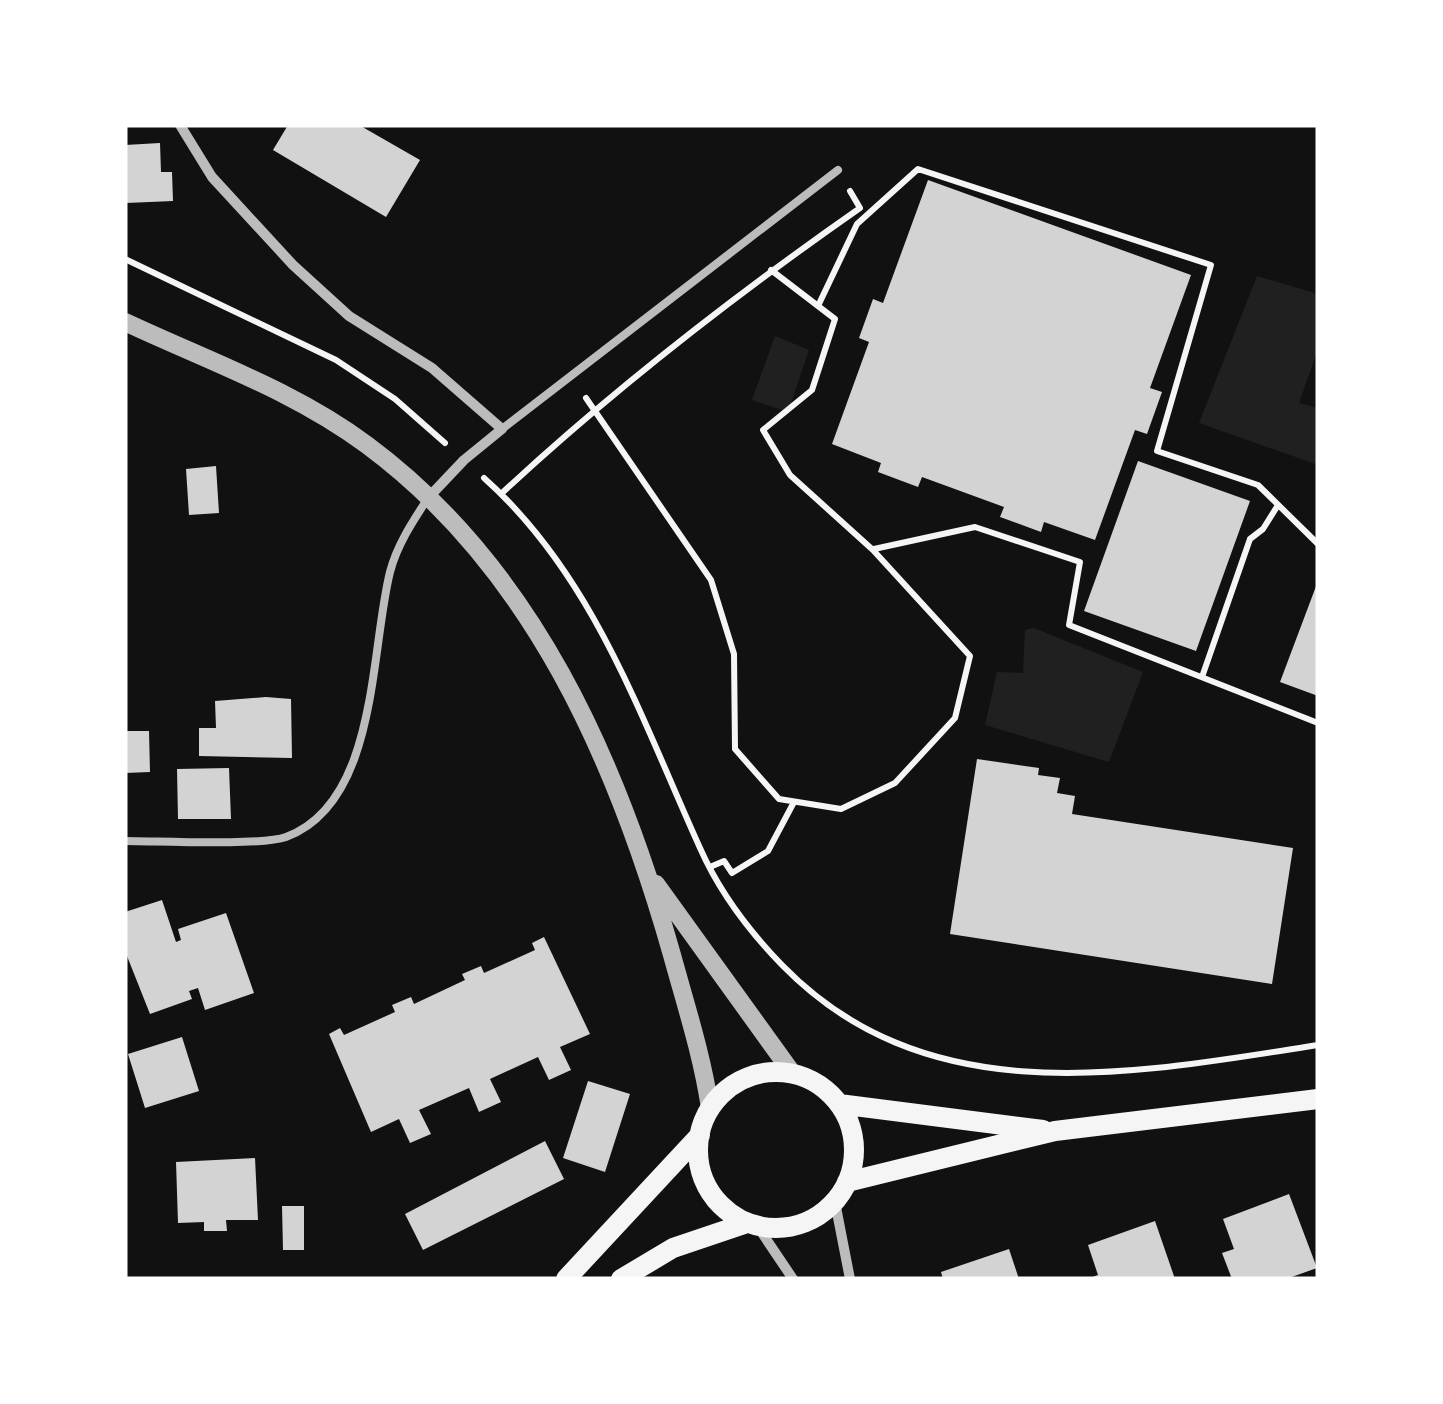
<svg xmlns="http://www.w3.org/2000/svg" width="1443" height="1404" viewBox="0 0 1443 1404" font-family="Lato,sans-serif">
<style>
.green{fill:#202020}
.building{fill:#d3d3d3}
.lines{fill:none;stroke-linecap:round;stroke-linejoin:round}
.path{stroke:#f5f5f5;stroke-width:6}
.service{stroke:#bcbcbc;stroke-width:8}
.minor{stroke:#bcbcbc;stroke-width:10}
.tertiary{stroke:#bcbcbc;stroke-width:18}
.secondary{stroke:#f5f5f5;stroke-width:20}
</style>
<rect width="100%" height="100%" fill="#111"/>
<path class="green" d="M1257 276 1318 294V349L1299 403 1318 408V465L1199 423Z
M775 336 809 350 788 412 752 400Z
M1034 628 1143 672 1109 762 985 725 997 672 1023 673 1025 630Z"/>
<path class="building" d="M288 125H359L420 160 386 217 273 150Z
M160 143 161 172H172L173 201 126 203 125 145Z
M928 180 1191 275 1150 388 1162 392 1147 434 1135 430 1095 540 1044 522 1041 532 1000 517 1004 507 922 477 918 487 878 472 881 463 832 444 869 342 859 338 873 299 883 303Z
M1138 461 1250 501 1196 651 1084 611Z
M216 466 219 513 189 515 186 469Z
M1318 581V696L1280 682Z
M266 697 291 699 292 758 199 756V728H216L215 701Z
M125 731H149L150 772 125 773Z
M977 759 1039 768 1038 775 1060 778 1057 793 1075 796 1072 814 1293 848 1272 984 950 934Z
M229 768 231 819H178L177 769Z
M162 900 176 942 181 940 178 929 226 913 254 993 205 1010 198 988 189 991 192 999 150 1014 125 951V912Z
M544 937 590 1034 560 1047 571 1070 549 1080 538 1057 490 1079 501 1102 479 1112 469 1088 419 1110 431 1134 410 1143 399 1119 371 1132 329 1034 340 1028 344 1035 395 1012 392 1005 411 997 414 1004 465 980 462 974 481 966 484 973 535 950 532 943Z
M182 1037 199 1091 145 1108 128 1054Z
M588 1081 630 1094 605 1172 563 1158Z
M545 1141 564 1179 423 1250 405 1214Z
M255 1158 258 1220H226L227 1231H204V1222L178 1223 176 1162Z
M1289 1194 1317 1268 1286 1279H1232L1222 1253 1234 1249 1223 1219Z
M282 1206H304V1250H283Z
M1155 1221 1175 1279H1087L1098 1275 1088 1245Z
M1009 1249 1019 1279H943L941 1272Z"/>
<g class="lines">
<path class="path" d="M125 259 336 360 395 399 445 443
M818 306 857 224 918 169 1211 265 1157 451 1258 485 1318 544
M586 398 711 580 734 654 735 749 779 799 841 809 895 783 955 718 970 656 873 550 790 475 763 430 812 390 835 319 771 270
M484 478C594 576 641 718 700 848 719 891 749 931 782 965 928 1115 1132 1074 1318 1045
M501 494C614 389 734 296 860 208L850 191
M874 549 975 527 1080 562 1069 625 1318 723
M1202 677 1250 539 1263 529 1278 505
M710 867 724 861 732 873 768 851 794 802"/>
<path class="service" d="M502 429 838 170
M125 841C158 841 261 846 286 837 378 803 370 652 390 572 397 545 413 521 428 498"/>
<path class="minor" d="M180 125 212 177 293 265 349 316 432 368 502 429 464 460 428 498
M835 1202 850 1279
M758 1227 793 1279"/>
<path class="tertiary" d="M125 322C208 361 293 390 367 445 533 568 617 761 672 955 686 1006 702 1055 710 1108
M656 884 793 1074"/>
<path class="secondary" d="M698 1150a78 78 0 1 1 156 0a78 78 0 1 1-156 0Z
M839 1104 1043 1130
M847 1182 1055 1131 1318 1099
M566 1279 700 1135
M621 1279 673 1248 747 1223"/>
</g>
<rect width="1443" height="1404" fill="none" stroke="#ffffff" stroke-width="255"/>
</svg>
